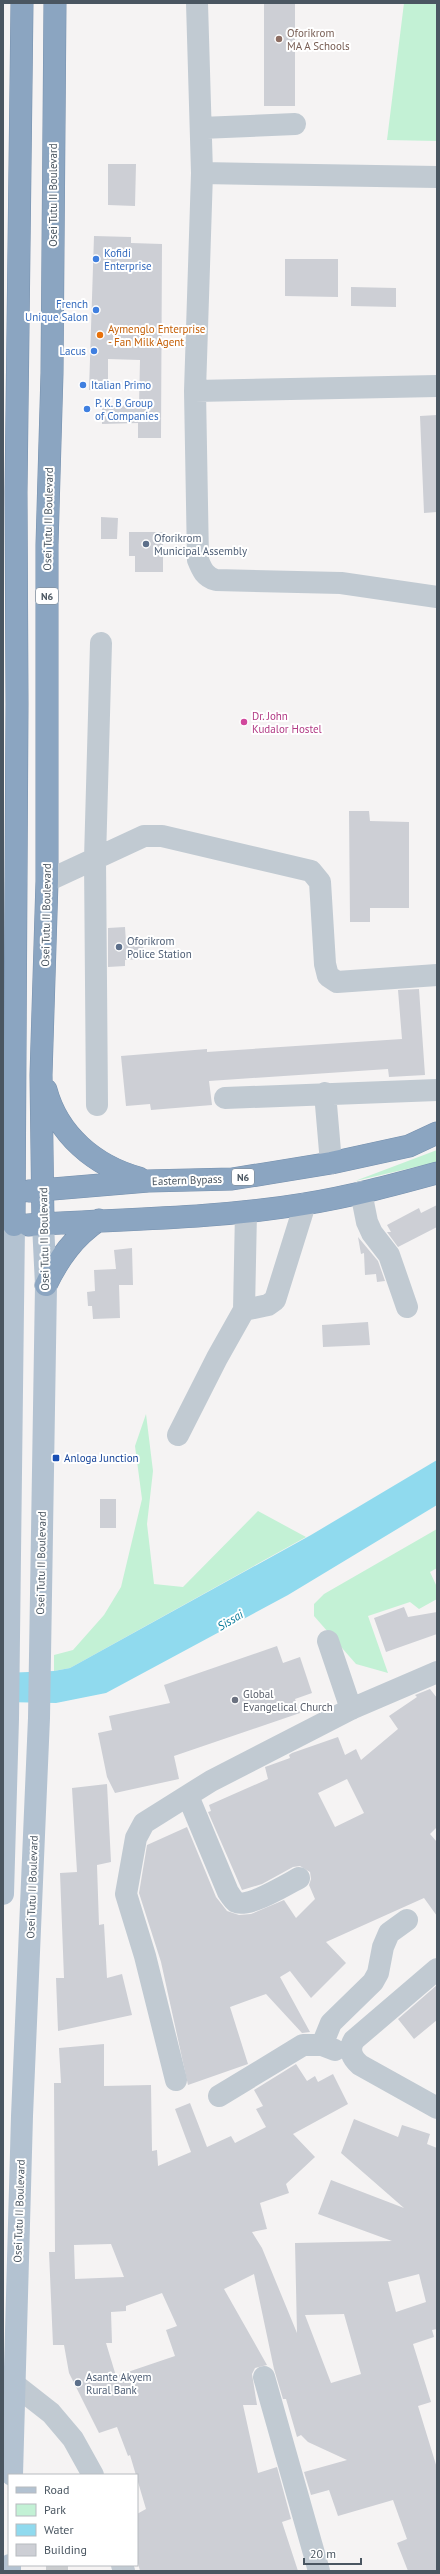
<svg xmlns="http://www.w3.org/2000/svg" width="440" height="2574" viewBox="0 0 440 2574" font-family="'PT Sans',sans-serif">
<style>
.green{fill:#c3f1d5}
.water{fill:#90daee}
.building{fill:#cdcfd5;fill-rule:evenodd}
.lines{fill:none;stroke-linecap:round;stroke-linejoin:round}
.minor-tunnel{stroke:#caccce;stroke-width:22;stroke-dasharray:22 11;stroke-linecap:butt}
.highway-casing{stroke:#7690ad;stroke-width:23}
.minor{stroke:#c1cad2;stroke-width:22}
.major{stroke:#b3c2d1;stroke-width:22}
.highway{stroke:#8ba5c1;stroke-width:22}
.education-dot{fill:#8d6e63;stroke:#fff;stroke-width:1.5}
.shop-dot{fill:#3f7fe0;stroke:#fff;stroke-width:1.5}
.food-dot{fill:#e8710a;stroke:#fff;stroke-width:1.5}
.service-dot{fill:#5c6f8a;stroke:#fff;stroke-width:1.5}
.hotel-dot{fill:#d1479c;stroke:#fff;stroke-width:1.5}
.transit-dot{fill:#1a4fb4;stroke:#fff;stroke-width:1.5}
.worship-dot{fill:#6b7280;stroke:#fff;stroke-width:1.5}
.labels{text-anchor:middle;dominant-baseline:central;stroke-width:4;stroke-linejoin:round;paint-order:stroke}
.shield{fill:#fff;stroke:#808990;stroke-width:1}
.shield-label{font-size:10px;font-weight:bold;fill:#4a5661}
.education-label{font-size:11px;fill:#785e54;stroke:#fff;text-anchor:start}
.street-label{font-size:11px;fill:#4a5661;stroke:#fff}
.shop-label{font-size:11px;fill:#366cbe;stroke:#fff;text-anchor:start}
.food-label{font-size:11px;fill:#c56008;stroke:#fff;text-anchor:start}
.service-label{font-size:11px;fill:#4e5e75;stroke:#fff;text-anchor:start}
.hotel-label{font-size:11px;fill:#b23c85;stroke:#fff;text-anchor:start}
.transit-label{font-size:11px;fill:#164399;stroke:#fff;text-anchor:start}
.worship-label{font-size:11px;fill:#5b616d;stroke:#fff;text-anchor:start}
.water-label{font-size:12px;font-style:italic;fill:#0c7c9b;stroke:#fff}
</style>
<rect width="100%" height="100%" fill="#f5f3f3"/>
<path class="green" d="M404 3H437V141L387 140Z
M437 1150V1162L355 1181Z
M146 1414 153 1471 147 1524 154 1584 183 1587 258 1511 306 1537 70 1668 54 1671V1655L73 1650 104 1615 121 1587 142 1499 135 1446Z
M437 1529V1568L430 1572 437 1587V1599L419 1609 410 1602 368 1616 388 1673 356 1664 314 1616V1604L324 1594Z"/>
<path class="water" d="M437 1460V1505L288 1595 106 1693 56 1703 3 1702V1673L54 1671 70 1668 311 1535Z"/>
<path class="building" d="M264 3H295V106H264Z
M108 164H136L135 206 108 205Z
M94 236 131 237V243L162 244 161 438H138V423L102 424V406L139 405 140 360 108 359V390H89Z
M285 259H338V297L285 296Z
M351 287 396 288V307L351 306Z
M437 415V512L424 513 420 416Z
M101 517 118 518 117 539H101Z
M129 532H163V572H135V556H129Z
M349 811H369L370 821 409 822V908H370V922H350Z
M125 927 126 943 143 942 144 959 125 960V966L108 967V928Z
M419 989 425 1075 389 1077 388 1069 209 1081 212 1105 151 1110 150 1104 126 1106 121 1056 207 1049V1052L402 1039 398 990Z
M437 1205V1227L398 1247 387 1232H391L387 1225 419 1208 421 1213Z
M358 1237 378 1261 385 1281 377 1282 376 1274 365 1275 364 1253 361 1254Z
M132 1248 133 1285H119L120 1318 93 1319 92 1306H88L87 1292 95 1291 94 1270 116 1269 114 1250Z
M368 1322 370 1345 323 1347 322 1325Z
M100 1499H116V1528H100Z
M404 1607 408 1617 437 1612V1634L386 1652 374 1618Z
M277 1646 283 1663 300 1657 312 1693 295 1699 300 1713 174 1756 179 1779 115 1793 107 1777 98 1733 112 1730 109 1716 170 1703 164 1685Z
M430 1689 437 1698V1827L430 1834 437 1842V1916L424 1898 326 1942 346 1963 311 1998 290 1971 280 1977 310 2032 302 2033 266 1994 230 2007 248 2064 188 2085 161 1962 139 1893 147 1845 187 1827 216 1897 227 1911 239 1915 251 1914 284 1900 296 1918 315 1899 309 1885 311 1879 310 1872 300 1866 293 1867 262 1884 242 1890 208 1812 211 1811 209 1805 268 1779 265 1767 290 1758 289 1755 292 1753 338 1737 345 1755 356 1749 361 1760 398 1729 389 1716 417 1697 415 1695ZM347 1779 364 1813 335 1827 318 1793Z
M107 1784 111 1862 97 1865 99 1925 104 1924 107 1978 122 1974 132 2015 58 2031 56 1978H64L60 1873 77 1872 72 1788Z
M437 1985V2020L414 2039 398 2019Z
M104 2044V2086L151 2085 152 2151 157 2150 158 2166 191 2152 175 2109 190 2103 207 2147 231 2136 235 2143 266 2127 256 2109 263 2106 254 2090 296 2064 307 2081 315 2076 318 2082 333 2074 348 2104 293 2134 315 2157 286 2184 289 2193 260 2203 267 2229 252 2232 262 2248 297 2333 295 2243 392 2241 318 2214 331 2180 404 2208 341 2153 354 2119 398 2137 402 2125 430 2134 427 2144 437 2148V2329L432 2330 434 2337 413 2344 431 2402 418 2406 437 2468V2571H408L397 2543 407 2539 393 2500 338 2516 329 2490 311 2495 304 2472 347 2460 308 2442 301 2435 297 2437 286 2399H283L274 2369 254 2274 224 2289 267 2365 255 2368 252 2374 257 2405H243L258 2473 277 2467 291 2519 282 2522 298 2571H140L137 2559V2514L146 2509 130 2455 128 2456 117 2427 99 2433 69 2373 64 2345H53L49 2252H55L54 2083H61L59 2048ZM111 2244 124 2277 75 2279 74 2245ZM419 2274 426 2302 396 2312 388 2282ZM162 2293 177 2326 166 2330 175 2356 116 2376 106 2343H112L111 2312 126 2311V2306ZM344 2314 361 2374 331 2383 305 2315Z"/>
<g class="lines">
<path class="minor-tunnel" d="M57 2571V2565"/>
<g class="highway-casing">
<path id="highway" d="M46 1090C58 1135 95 1166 139 1178
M29 1191 148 1181 232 1179 270 1173 331 1163 409 1146 437 1133
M43 1224 41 1075 47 881V545L52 373 55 3
M14 1225 17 704 16 492 22 3
M28 1225C120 1219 213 1219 304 1204 349 1197 393 1185 437 1173
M46 1285C59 1258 74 1237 99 1220"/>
</g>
<path class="minor" d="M197 3 202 173 195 391 198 560C202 570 205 577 216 580L341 583 437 597
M201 128 295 124
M202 173 437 177
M195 391 437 386
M47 881 144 836H162L311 871 320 882 325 964 328 976 337 982 437 975
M325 1093 331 1163
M225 1098 437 1090
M97 1105 95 859 101 643
M361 1192 367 1222 372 1233 389 1255 407 1307
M244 1310 246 1212
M178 1435 217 1358 244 1310 268 1305 275 1300 305 1204
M328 1641 351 1709
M188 1796 228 1892C230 1895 233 1900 236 1902 248 1908 286 1885 299 1878
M437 1969 354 2040C348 2050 352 2058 360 2065L437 2108
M322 2045 331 2023 373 1982 378 1973 383 1947 389 1933 407 1920
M176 2080 145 1956 126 1894 136 1838 144 1823 211 1781 351 1709 437 1672
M219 2096 303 2045H322L335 2050
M264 2377 319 2571
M14 2384 51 2413 73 2439 93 2475
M122 2565 124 2571"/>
<path class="major" d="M3 1894 8 1719 14 1225
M12 2475 22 2116 39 1718 46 1285 43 1224
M10 2571V2565"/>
<use href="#highway" class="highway"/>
</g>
<circle class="education-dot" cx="279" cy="39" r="4"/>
<g class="shop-dot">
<circle cx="96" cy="259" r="4"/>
<circle cx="96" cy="310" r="4"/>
<circle cx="94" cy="351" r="4"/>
<circle cx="83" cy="385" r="4"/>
<circle cx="87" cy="409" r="4"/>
</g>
<circle class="food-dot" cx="100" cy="335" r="4"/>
<g class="service-dot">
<circle cx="146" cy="544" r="4"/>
<circle cx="119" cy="947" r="4"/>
<circle cx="78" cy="2383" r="4"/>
</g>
<circle class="hotel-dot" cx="244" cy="722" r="4"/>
<rect class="transit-dot" x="52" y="1454" width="8" height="8" rx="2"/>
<circle class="worship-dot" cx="235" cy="1700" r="4"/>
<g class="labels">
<g class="shield">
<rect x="36" y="588" width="22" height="16" rx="3"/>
<rect x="232" y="1169" width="22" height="16" rx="3"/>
</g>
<g class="shield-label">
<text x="47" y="596">N6</text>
<text x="243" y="1177">N6</text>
</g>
<g class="education-label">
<text x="287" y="33">Oforikrom<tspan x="287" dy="13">MA A Schools</tspan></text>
</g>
<g class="street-label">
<text transform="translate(53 195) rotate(-90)">Osei Tutu II Boulevard</text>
<text transform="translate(48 519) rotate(-89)">Osei Tutu II Boulevard</text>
<text transform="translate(46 915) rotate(-89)">Osei Tutu II Boulevard</text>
<text transform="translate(187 1180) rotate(-2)">Eastern Bypass</text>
<text transform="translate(44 1239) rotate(-91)">Osei Tutu II Boulevard</text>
<text transform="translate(41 1563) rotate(-89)">Osei Tutu II Boulevard</text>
<text transform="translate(32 1887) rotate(-88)">Osei Tutu II Boulevard</text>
<text transform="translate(19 2211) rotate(-88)">Osei Tutu II Boulevard</text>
</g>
<g class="shop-label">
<text x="104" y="253">Kofidi<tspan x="104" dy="13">Enterprise</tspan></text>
<text x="88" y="304" text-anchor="end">French<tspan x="88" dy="13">Unique Salon</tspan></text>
<text x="86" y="351" text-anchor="end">Lacus</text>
<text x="91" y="385">Italian Primo</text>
<text x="95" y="403">P. K. B Group<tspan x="95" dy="13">of Companies</tspan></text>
</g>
<g class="food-label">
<text x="108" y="329">Aymenglo Enterprise<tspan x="108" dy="13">- Fan Milk Agent</tspan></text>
</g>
<g class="service-label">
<text x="154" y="538">Oforikrom<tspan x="154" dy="13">Municipal Assembly</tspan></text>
<text x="127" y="941">Oforikrom<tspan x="127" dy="13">Police Station</tspan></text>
<text x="86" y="2377">Asante Akyem<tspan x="86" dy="13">Rural Bank</tspan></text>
</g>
<g class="hotel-label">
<text x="252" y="716">Dr. John<tspan x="252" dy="13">Kudalor Hostel</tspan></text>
</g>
<g class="transit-label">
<text x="64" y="1458">Anloga Junction</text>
</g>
<g class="worship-label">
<text x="243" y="1694">Global<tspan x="243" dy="13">Evangelical Church</tspan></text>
</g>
<g class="water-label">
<text transform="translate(230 1620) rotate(-31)">Sissai</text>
</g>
</g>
<rect width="440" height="2574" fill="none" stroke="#4a5661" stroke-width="8"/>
<rect x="8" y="2474" width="130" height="92" fill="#ffffff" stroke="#b7bbc0"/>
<rect x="16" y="2487" width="20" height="6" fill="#b3c2d1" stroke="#b7bbc0"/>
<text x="44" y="2494" font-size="12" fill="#4a5661">Road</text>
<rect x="16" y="2504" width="20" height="12" fill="#c3f1d5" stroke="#b7bbc0"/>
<text x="44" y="2514" font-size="12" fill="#4a5661">Park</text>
<rect x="16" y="2524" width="20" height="12" fill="#90daee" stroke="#b7bbc0"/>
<text x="44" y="2534" font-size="12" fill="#4a5661">Water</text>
<rect x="16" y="2544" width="20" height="12" fill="#cdcfd5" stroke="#b7bbc0"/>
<text x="44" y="2554" font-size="12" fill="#4a5661">Building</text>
<path d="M304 2558v6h57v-6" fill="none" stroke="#4a5661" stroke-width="2"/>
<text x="310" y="2558" font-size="12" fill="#4a5661" stroke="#ffffff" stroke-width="3" paint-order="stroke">20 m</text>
</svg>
